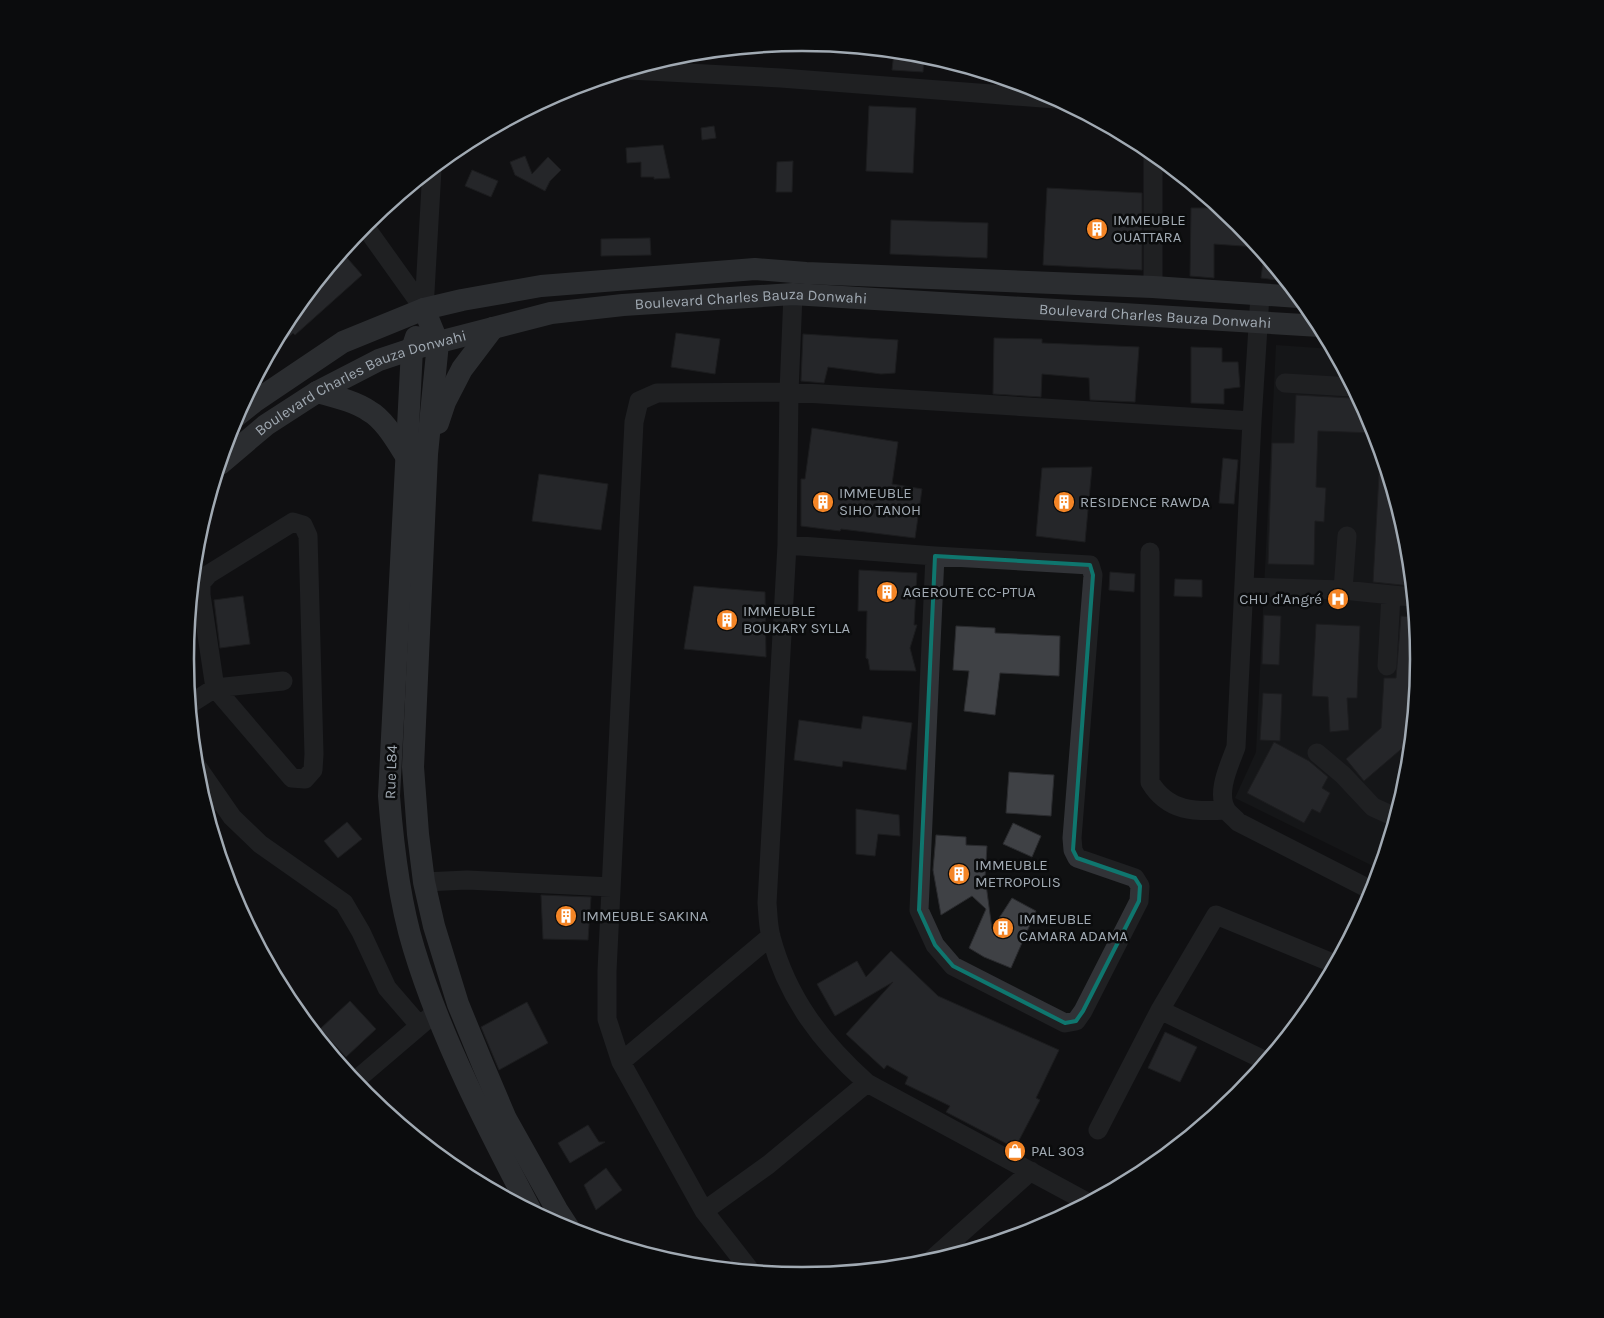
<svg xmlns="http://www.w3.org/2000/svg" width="1604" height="1318" viewBox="0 0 1604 1318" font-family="Karla,sans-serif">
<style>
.built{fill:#1c1d1f}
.building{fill:#3f4145;stroke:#2a2b2e}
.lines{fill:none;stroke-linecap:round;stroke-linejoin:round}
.minor{stroke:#313337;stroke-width:19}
.major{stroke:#4d5156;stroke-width:22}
.marked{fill:none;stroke:#0f766e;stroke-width:4;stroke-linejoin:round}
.labels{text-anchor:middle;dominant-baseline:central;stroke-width:5;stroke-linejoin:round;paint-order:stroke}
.poi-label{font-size:15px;fill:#a1aab3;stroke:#0b0c0d;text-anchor:start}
.street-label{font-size:15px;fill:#a1aab3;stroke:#0b0c0d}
.rim{fill:none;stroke:#a1aab3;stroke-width:2.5}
</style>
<rect width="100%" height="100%" fill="#101112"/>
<path class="built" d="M1276 345 1332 349 1372 423 1407 539 1418 659 1407 780 1379 869 1235 798 1256 752Z"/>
<path class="building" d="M894 52 924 55 923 72 892 70Z
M869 106 916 108 913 173 866 171Z
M714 126 716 138 702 140 701 128Z
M663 145 670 178 654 179V177H641V162L627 163 626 148Z
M525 156 532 174 548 157 561 170 550 181 545 191 515 175 510 162Z
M793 161 792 192H776L777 162Z
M472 170 498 181 491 197 465 186Z
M1047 188 1142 193V270L1043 265Z
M1191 208H1215V211L1224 212 1238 223 1257 247 1214 244V278L1190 276Z
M891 220 988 223 987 258 890 254Z
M650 238 651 255 601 256V239Z
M342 252 362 275 295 335 293 333 274 350 272 349 290 316Z
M1264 255 1271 264 1285 281 1261 278Z
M676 333 720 339 715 374 671 367Z
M803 334 898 340 895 373 881 374 828 367 824 383 801 381Z
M994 338 1042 339V343L1139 347 1135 402 1090 400 1089 378 1042 374 1041 397 993 394Z
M1191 347 1222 348V362H1238L1240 387 1224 389V404L1191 403Z
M1296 395 1351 398 1357 397 1372 423 1375 433 1318 431 1316 487 1326 488 1324 522 1315 521 1314 565 1268 564 1272 443H1294Z
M812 428 898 442 892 484 922 489 915 538 841 529 840 531 801 526V479H805Z
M1380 456H1382L1407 539 1411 586 1373 582Z
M1223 458 1238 460 1234 504 1219 503Z
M1092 467 1085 542 1036 536 1042 468Z
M539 474 608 484 601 530 532 521Z
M859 570 917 573 914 625H917L910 648 916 671 870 670 868 659 866 658 867 611H858Z
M1110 572 1135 574 1134 592 1109 590Z
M1175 579 1202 580V597L1174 596Z
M694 586 765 592 766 657 684 649Z
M243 596 250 644 220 648 214 600Z
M1264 615 1281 616 1279 665 1262 664Z
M1401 616 1414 617 1417 642 1415 674H1411L1406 745 1364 781 1346 759 1381 728 1384 678H1396Z
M1316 624 1360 626 1357 698H1347L1349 730 1330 732 1328 697 1312 696Z
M956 626 995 628V633L1060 636 1059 676 1000 673 995 715 964 711 969 671 953 670Z
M1263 693 1282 694 1280 741 1260 740Z
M863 716 912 723 906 770 843 761 842 767 794 760 799 720 861 729Z
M1274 742 1309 761 1328 777 1322 788 1330 793 1320 813 1312 809 1304 823 1247 793Z
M1009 772 1054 775 1051 816 1006 813Z
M856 809 899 815 900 836 878 834 875 856 856 854Z
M347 822 362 839 338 858 324 841Z
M1013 823 1041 836 1032 857 1003 844Z
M936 835 966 837V845L987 846 985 877 992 929 1012 898 1036 911 1011 968 984 957 969 948 986 909 972 896 941 915 933 870Z
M541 895 591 897 588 940 543 939Z
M891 951 938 996 1059 1050 1036 1098 1040 1100 1015 1148 946 1112 950 1106 905 1084 908 1077 887 1065 884 1069 846 1034 893 982 835 1016 817 984 857 961 866 977Z
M350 1001 376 1029 346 1057 320 1029Z
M527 1002 548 1043 499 1070 481 1027Z
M1165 1032 1197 1047 1180 1082 1148 1068Z
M588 1125 599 1142H605L570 1163 558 1143Z
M606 1168 622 1190 596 1210 584 1185Z"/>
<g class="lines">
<path class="minor" d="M629 70 781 78 1056 99
M1153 153V287
M364 225 424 309
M793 294 789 392 787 545 767 903C768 914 768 926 771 937 787 997 821 1042 867 1083L1087 1202
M1260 295 1252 421 1236 747C1230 764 1215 793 1227 811 1230 815 1235 818 1238 822L1373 891
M424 309 432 169
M1285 383 1352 387
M787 545 935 556 1090 565 1093 575 1072 838 1073 850 1077 858 1135 878 1140 886 1139 901 1083 1011 1076 1021 1065 1023 953 966 935 945 919 910 935 556
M1150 552V782C1168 812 1195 812 1226 810
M1245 587 1343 590 1412 597
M1343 590 1347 536
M1387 666 1391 595
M190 704 215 688 201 595V583L209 574 293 522 303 525 308 536 314 754 313 770 305 779 292 778 215 688 283 681
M1317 753 1343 775 1373 807 1395 817
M196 765 232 817 260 844 344 903 361 932 387 988 419 1025
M424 882 467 880 611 887
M1160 1010 1266 1061
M621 1062 771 936
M355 1081 430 1017
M1098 1130 1160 1010 1216 915 1335 964
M704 1211 768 1165 867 1083
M930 1261 1031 1171
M750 1270 704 1211 621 1062 607 1019V971L634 422 639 401 657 393 789 392 1252 421"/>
<g class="major">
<path d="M424 309 438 343 427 454 413 767 418 834 424 882 434 926 458 1004 483 1065 506 1119 557 1210 570 1230"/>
<path d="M416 337 412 349 389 796C393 847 399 900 414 949 441 1038 487 1127 530 1209"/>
<path d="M317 392C335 397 354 401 369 411 384 419 397 442 406 456"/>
<path d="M235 417 254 402 343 342 424 309 462 300 541 286 755 269 806 273 1153 287 1299 297"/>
<path d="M438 423 445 402 462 369 493 328"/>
<path id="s1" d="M220 464 266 425 317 392 379 360 412 349 551 313 623 305 793 294 1320 326"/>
</g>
</g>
<path d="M0 0H1604V1318H0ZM935 556 1090 565 1093 575 1073 850 1077 858 1135 878 1140 886 1139 901 1083 1011 1076 1021 1065 1023 953 966 935 945 919 910Z" fill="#101112" fill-opacity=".55" fill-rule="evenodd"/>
<path class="marked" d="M935 556 1090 565 1093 575 1073 850 1077 858 1135 878 1140 886 1139 901 1083 1011 1076 1021 1065 1023 953 966 935 945 919 910Z"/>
<defs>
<g id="building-disc" transform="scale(1.125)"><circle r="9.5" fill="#f48526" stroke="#0b0c0d"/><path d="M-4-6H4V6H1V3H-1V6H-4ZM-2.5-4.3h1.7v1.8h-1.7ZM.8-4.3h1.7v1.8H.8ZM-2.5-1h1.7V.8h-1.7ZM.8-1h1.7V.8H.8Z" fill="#fff"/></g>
<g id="hospital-disc" transform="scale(1.125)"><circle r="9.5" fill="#f48526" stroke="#0b0c0d"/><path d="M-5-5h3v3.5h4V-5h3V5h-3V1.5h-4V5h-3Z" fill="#fff"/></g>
<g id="shop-disc" transform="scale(1.125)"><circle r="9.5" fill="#f48526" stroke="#0b0c0d"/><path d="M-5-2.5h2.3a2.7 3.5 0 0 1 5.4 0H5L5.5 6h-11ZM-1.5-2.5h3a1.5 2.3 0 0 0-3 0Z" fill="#fff"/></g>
</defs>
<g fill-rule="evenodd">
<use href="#building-disc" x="1097" y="229"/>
<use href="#building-disc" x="823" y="502"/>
<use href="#building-disc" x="1064" y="502"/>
<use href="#building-disc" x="887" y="592"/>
<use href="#hospital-disc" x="1338" y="599"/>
<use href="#building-disc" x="727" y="620"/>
<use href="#building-disc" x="959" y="874"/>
<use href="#building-disc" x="566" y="916"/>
<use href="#building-disc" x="1003" y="928"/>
<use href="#shop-disc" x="1015" y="1151"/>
</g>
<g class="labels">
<g class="poi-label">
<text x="1113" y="220">IMMEUBLE<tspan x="1113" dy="17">OUATTARA</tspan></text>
<text x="839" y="493">IMMEUBLE<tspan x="839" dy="17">SIHO TANOH</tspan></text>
<text x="1080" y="502">RESIDENCE RAWDA</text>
<text x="903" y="592">AGEROUTE CC-PTUA</text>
<text x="1322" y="599" text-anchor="end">CHU d'Angré</text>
<text x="743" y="611">IMMEUBLE<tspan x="743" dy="17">BOUKARY SYLLA</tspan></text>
<text x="975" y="865">IMMEUBLE<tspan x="975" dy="17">METROPOLIS</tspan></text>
<text x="582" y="916">IMMEUBLE SAKINA</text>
<text x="1019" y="919">IMMEUBLE<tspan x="1019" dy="17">CAMARA ADAMA</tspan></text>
<text x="1031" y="1151">PAL 303</text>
</g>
<g class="street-label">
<text stroke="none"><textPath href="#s1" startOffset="570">Boulevard Charles Bauza Donwahi</textPath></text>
<text stroke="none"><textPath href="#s1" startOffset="975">Boulevard Charles Bauza Donwahi</textPath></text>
<text stroke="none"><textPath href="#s1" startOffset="165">Boulevard Charles Bauza Donwahi</textPath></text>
<text transform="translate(391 772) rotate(-88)">Rue L84</text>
</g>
</g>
<path d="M0 0H1604V1318H0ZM194 659a608 608 0 1 1 1216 0a608 608 0 1 1-1216 0Z" fill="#0b0c0d" fill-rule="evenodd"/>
<path class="rim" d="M194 659a608 608 0 1 1 1216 0a608 608 0 1 1-1216 0Z"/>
</svg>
